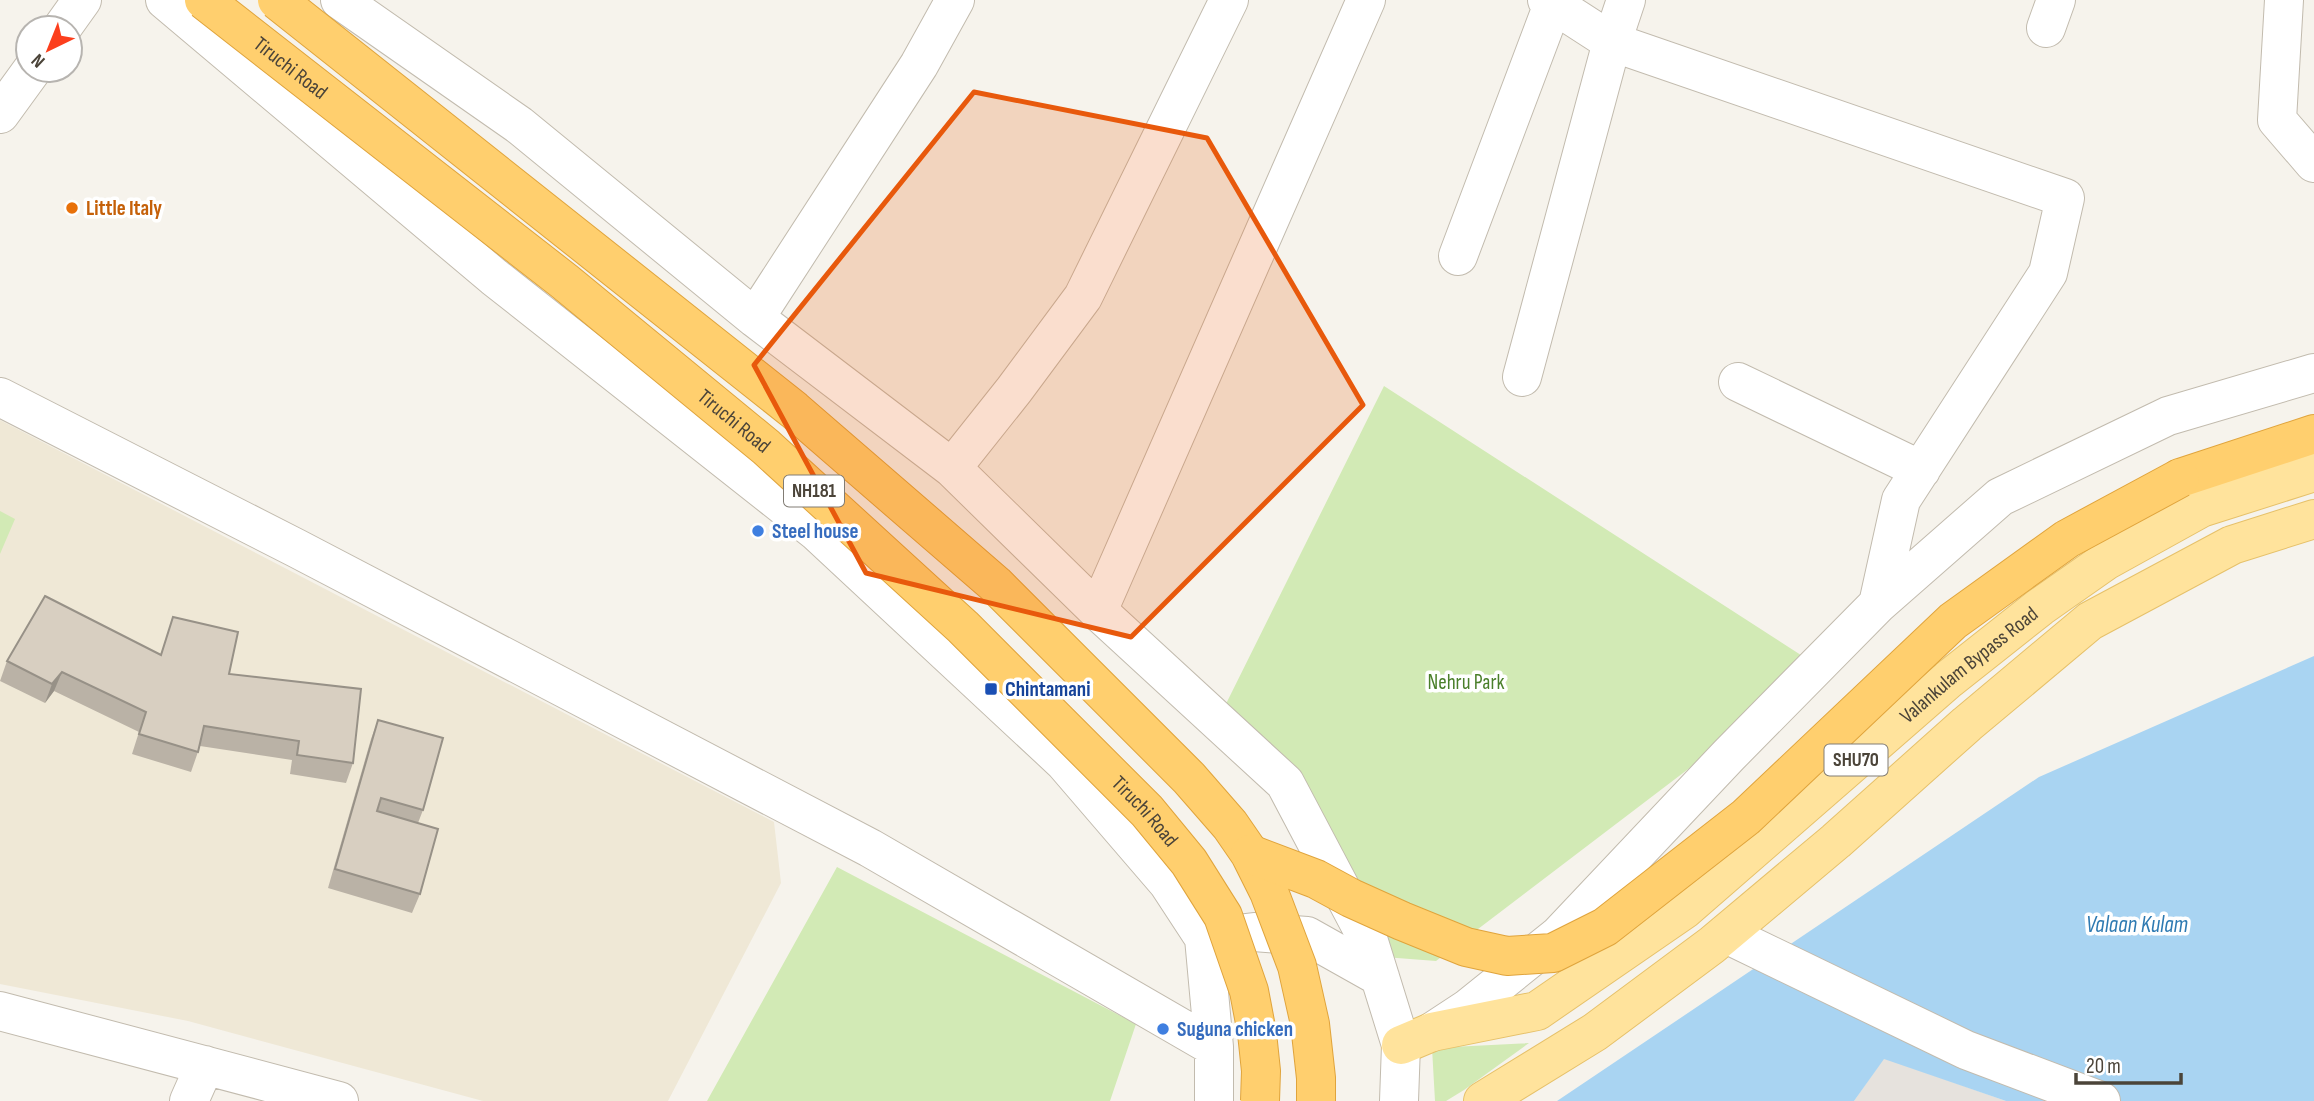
<svg xmlns="http://www.w3.org/2000/svg" width="2314" height="1101" viewBox="0 0 2314 1101" font-family="'Sofia Sans Condensed',sans-serif">
<style>
.industrial{fill:#e6e2dd}
.education{fill:#efe8d6}
.green{fill:#d2eab5}
.water{fill:#a9d4f2}
.lines{fill:none;stroke-linecap:round;stroke-linejoin:round}
.minor-casing{stroke:#c2bbae;stroke-width:40}
.major-casing{stroke:#e6c16a;stroke-width:40}
.highway-casing{stroke:#e0a43c;stroke-width:40}
.minor{stroke:#fff;stroke-width:38}
.major{stroke:#ffe39c;stroke-width:38}
.highway{stroke:#ffcf6e;stroke-width:38}
.highway-bridge-casing{stroke:#e0a43c;stroke-width:40;stroke-linecap:butt}
.highway-bridge{stroke:#ffcf6e;stroke-width:38}
.wall{fill:#bab2a6}
.shaded-wall{fill:#979187}
.building{fill:#d8cfc1;stroke:#979187;stroke-width:2}
.marked{fill:#e8590c;fill-opacity:0.2;stroke:#e8590c;stroke-width:5;stroke-linejoin:round}
.food-dot{fill:#e8710a;stroke:#fff;stroke-width:2.5}
.shop-dot{fill:#3f7fe0;stroke:#fff;stroke-width:2.5}
.transit-dot{fill:#1a4fb4;stroke:#fff;stroke-width:2.5}
.labels{text-anchor:middle;dominant-baseline:central;stroke-width:7;stroke-linejoin:round;paint-order:stroke}
.shield{fill:#fff;stroke:#817c74;stroke-width:2}
.shield-label{font-size:19px;font-weight:bold;fill:#4b4439}
.street-label{font-size:21px;fill:#4b4439;stroke:#fff}
.food-label{font-size:21px;font-weight:bold;fill:#c56008;stroke:#fff;text-anchor:start}
.shop-label{font-size:21px;font-weight:bold;fill:#366cbe;stroke:#fff;text-anchor:start}
.park-label{font-size:21px;fill:#4a7f2a;stroke:#fff}
.transit-label{font-size:21px;font-weight:bold;fill:#164399;stroke:#fff;text-anchor:start}
.water-label{font-size:23px;font-style:italic;fill:#2e7ab2;stroke:#fff}
</style>
<rect width="100%" height="100%" fill="#f6f3ec"/>
<path class="industrial" d="M1884 1058 2006 1101H1854Z"/>
<path class="education" d="M0 420 774 822 781 883 668 1101H483L188 1021 0 984Z"/>
<path class="green" d="M1384 386 1821 668 1436 961 1371 956 1270 783 1213 730Z
M0 511 15 519 0 554Z
M837 867 1136 1024 1110 1101H707Z
M1529 1043 1464 1090 1446 1101H1435L1432 1048Z"/>
<path class="water" d="M2314 656V1101H2006L1884 1059 1854 1101H1557L2039 777Z"/>
<g class="lines">
<g class="minor-casing">
<path id="minor" d="M165 0 494 277 817 532 1064 762 1168 883 1204 938 1214 1047V1101
M340 0 519 125 755 318 952 468 1098 611 1285 783 1369 942 1401 1045 1399 1101
M2284 0 2277 120 2314 163
M62 28 82 0
M2046 28 2056 0
M0 114 32 70
M1458 256 1553 4
M755 318 919 65 955 0
M1522 377 1612 42 1626 0
M1738 382 1921 470
M0 397 296 548 870 848 1214 1047
M952 468 1014 390 1083 297 1229 0
M1878 604 2000 497 2168 416 2314 373
M1098 611 1366 0
M1726 934 1966 1050 2101 1101
M1204 938 1254 932 1307 936 1380 977
M0 1011 339 1101
M1432 1032 1467 1009 1559 935 1729 755 1878 604 1901 500 2048 273 2065 198 1612 42 1547 0
M189 1101 205 1065"/>
</g>
<g class="major-casing">
<g id="major">
<path id="s1" d="M1401 1045 1432 1032 1537 1011 1685 909 1949 679 2040 607 2107 560 2201 508 2314 472"/>
<path d="M1483 1101 1595 1032 1712 945 1836 841 1967 724 2090 621 2232 545 2314 519"/>
</g>
</g>
<g class="highway-casing">
<path id="highway" d="M2180 478 2314 434"/>
</g>
<use href="#minor" class="minor"/>
<use href="#major" class="major"/>
<use href="#highway" class="highway"/>
<g class="highway-bridge-casing">
<g id="highway-bridge">
<path id="s2" d="M204 0 564 281 766 447 963 627 1147 811 1189 862 1223 916 1249 991 1257 1033 1261 1071 1260 1101"/>
<path d="M277 0 794 410 995 584 1189 778 1230 825 1250 854 1269 892 1297 966 1310 1024 1316 1078V1101"/>
<path d="M1250 854 1316 879 1351 898 1402 921 1466 947 1507 956 1553 953 1605 927 1746 817 1953 621 2067 539 2180 478"/>
</g>
</g>
<use href="#highway-bridge" class="highway-bridge"/>
</g>
<path class="wall" d="M173 617 229 674 353 763 346 783 290 774 292 760 200 746 191 772 132 754 139 732 54 691 45 703 0 681 7 661 161 655Z
M378 720 423 810 418 823 420 894 412 913 328 888 371 739Z"/>
<path class="shaded-wall" d="M62 672 54 691 45 703 52 684Z"/>
<path class="building" d="M45 596 161 655 173 617 238 632 229 674 361 689 353 763 297 755 299 741 204 726 198 752 139 734 146 712 62 672 52 684 7 661Z
M378 720 443 738 423 810 381 798 377 811 438 829 420 894 335 869Z"/>
<path class="marked" d="M974 92 1207 138 1363 405 1131 637 866 573 754 365Z"/>
<circle class="food-dot" cx="72" cy="208" r="7"/>
<g class="shop-dot">
<circle cx="758" cy="531" r="7"/>
<circle cx="1163" cy="1029" r="7"/>
</g>
<rect class="transit-dot" x="984" y="682" width="14" height="14" rx="3.5"/>
<g class="labels">
<g class="shield">
<rect x="784" y="475.5" width="60" height="31" rx="5"/>
<rect x="1824.5" y="744.5" width="63" height="31" rx="5"/>
</g>
<g class="shield-label">
<text x="814" y="491">NH181</text>
<text x="1856" y="760">SHU70</text>
</g>
<g class="street-label">
<text stroke="none"><textPath href="#s2" startOffset="110">Tiruchi Road</textPath></text>
<text stroke="none"><textPath href="#s2" startOffset="677">Tiruchi Road</textPath></text>
<text stroke="none"><textPath href="#s1" startOffset="695">Valankulam Bypass Road</textPath></text>
<text stroke="none"><textPath href="#s2" startOffset="1244">Tiruchi Road</textPath></text>
</g>
<g class="food-label">
<text x="86" y="208">Little Italy</text>
</g>
<g class="shop-label">
<text x="772" y="531">Steel house</text>
<text x="1177" y="1029">Suguna chicken</text>
</g>
<g class="park-label">
<text x="1466" y="682">Nehru Park</text>
</g>
<g class="transit-label">
<text x="1005" y="689">Chintamani</text>
</g>
<g class="water-label">
<text x="2137" y="925">Valaan Kulam</text>
</g>
</g>
<g transform="translate(49 49) rotate(223)"><circle r="33" fill="#ffffff" stroke="#b7b4b0" stroke-width="2"/>
<path d="M0-5L12 26L0 18L-12 26Z" fill="#fc3f1d"/>
<text y="-10" font-size="19" font-weight="bold" text-anchor="middle" fill="#4b4439">N</text>
</g>
<path d="M2076 1073v10h105v-10" fill="none" stroke="#4b4439" stroke-width="3.5"/>
<text x="2086" y="1073" font-size="21" fill="#4b4439" stroke="#ffffff" stroke-width="5" paint-order="stroke">20 m</text>
</svg>
